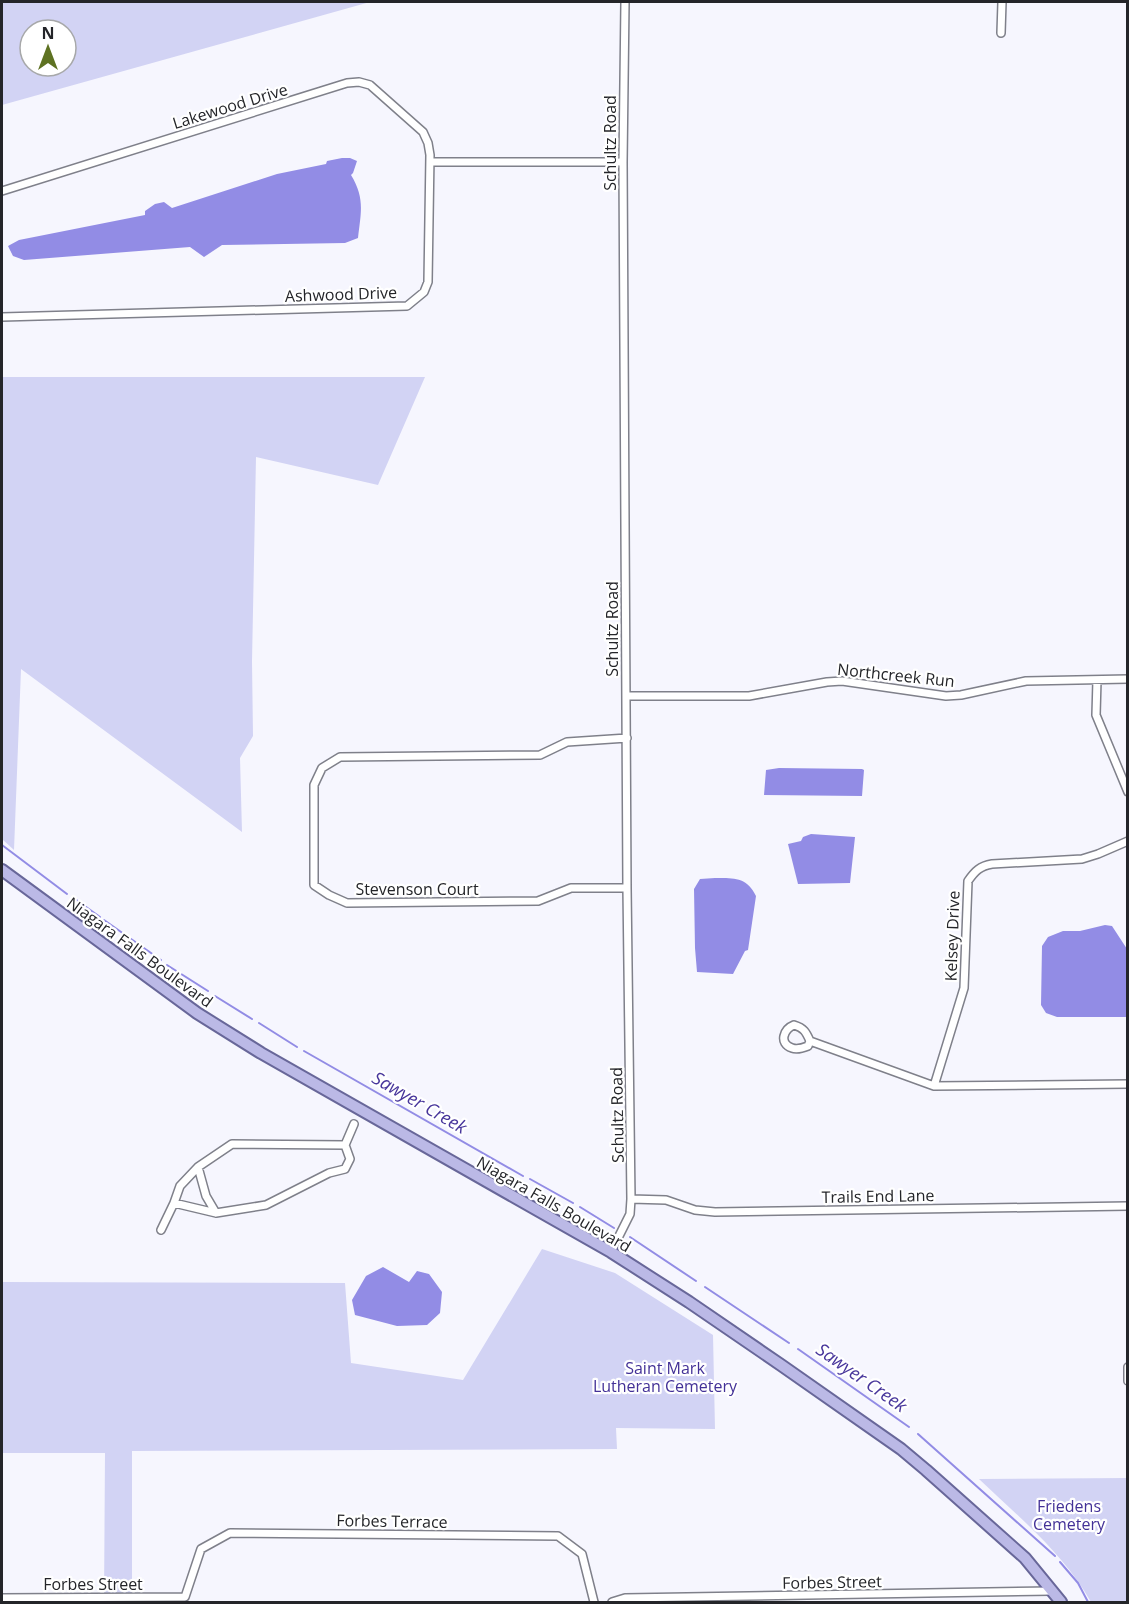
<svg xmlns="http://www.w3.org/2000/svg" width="1129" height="1604" viewBox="0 0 1129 1604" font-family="'Open Sans',sans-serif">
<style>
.green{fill:#d2d3f4;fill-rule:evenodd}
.water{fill:#928ce5}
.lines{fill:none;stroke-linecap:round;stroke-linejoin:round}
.stream{stroke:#928ce5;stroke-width:2}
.street-casing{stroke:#7f808a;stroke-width:10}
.primary-casing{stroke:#686799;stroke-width:14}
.street{stroke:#fff;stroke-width:7}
.primary{stroke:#bbb9e6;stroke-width:10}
.labels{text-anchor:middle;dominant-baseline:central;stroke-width:4.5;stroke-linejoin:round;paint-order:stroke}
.street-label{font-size:16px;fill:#242529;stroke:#fff}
.park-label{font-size:16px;fill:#433197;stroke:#fff}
.water-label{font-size:18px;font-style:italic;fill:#47359b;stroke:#fff}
</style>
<rect width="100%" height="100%" fill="#f6f6fe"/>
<path class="green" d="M2 2H370L2 105ZM30 30H66V66H30Z
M2 377H425L378 485 256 457 252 662 253 736 240 758 242 832 21 669 14 850 2 839Z
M542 1249 615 1273 713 1335 715 1429 616 1428 617 1449 132 1451V1602H104L105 1453H2V1282L345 1283 351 1363 463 1380Z
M1127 1478V1602H1091C1064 1554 1019 1517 979 1479Z"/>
<path class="water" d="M342 158H350L357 161 353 173 351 175C365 198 361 212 358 238L345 243 222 245 204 257 190 247 24 260 13 256 8 246 19 240 145 215V211L155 204 164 202 172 208 277 174 326 164 327 161Z
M779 768 862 769 864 770 862 796 764 795 766 770Z
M811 834 855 837 850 883 798 884 788 844 801 841 803 837Z
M715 878C734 878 747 877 756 896L748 950 745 951 733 974 697 972 695 948 694 889 700 879Z
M1105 925 1112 926 1127 949V1017H1057L1046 1013 1041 1005 1042 946 1048 937 1063 931H1080Z
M383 1267 409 1282 417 1271 429 1274 442 1292 440 1313 427 1325 397 1326 355 1315 352 1300 366 1276Z"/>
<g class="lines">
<path class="stream" d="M2 845 67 894
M75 899 100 917
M104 920 161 960
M167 965 208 991
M215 996 252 1019
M259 1023 297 1047
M304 1051 523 1176
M530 1179 573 1203
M580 1207 614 1228
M630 1237 696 1281
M705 1287 789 1343
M798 1349 909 1427
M918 1434 1055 1556
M1060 1562 1078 1583 1088 1602"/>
<g class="street-casing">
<path id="street" d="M1001 33 1002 2
M430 162H623
M2 191 347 83 359 82 370 85 423 132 428 143 430 155 428 282 424 292 407 306 2 317
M1097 680 1096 715 1128 792
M626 696H749L827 682 842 681 946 696 961 695 1026 681 1128 679
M627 738 567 742 540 755 340 757 322 768 314 785V885L329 895 347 903 538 901 571 888H627
M810 1041 808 1046C803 1048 797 1050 792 1048 778 1043 784 1029 794 1025 804 1028 806 1032 810 1041L934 1086 1128 1084
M934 1086 964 988 968 881C975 871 980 866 992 864L1082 859 1098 854 1128 841
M198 1167 206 1196 216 1213
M631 1199 666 1200 695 1210 715 1212 1128 1206
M174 1203 180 1186 198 1167 232 1144 345 1145
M161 1230 174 1203 216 1213 266 1205 329 1173 345 1169 350 1159 345 1145 354 1124
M611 1252 630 1214 631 1199 627 888 623 162 625 2
M1128 1367V1381
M2 1598 185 1597 201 1549 230 1533 558 1536 582 1554 594 1602
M612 1602 625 1598 1052 1591"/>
</g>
<g class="primary-casing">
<path id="primary" d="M2 870 197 1013 261 1053 611 1252 689 1302 781 1365 901 1449 926 1470 1025 1558 1061 1602"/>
</g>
<use href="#street" class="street"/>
<use href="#primary" class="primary"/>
</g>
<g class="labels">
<g class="street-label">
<text transform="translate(230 106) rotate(-17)">Lakewood Drive</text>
<text transform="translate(610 143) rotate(-90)">Schultz Road</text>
<text transform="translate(341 294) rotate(-2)">Ashwood Drive</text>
<text transform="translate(612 629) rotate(-90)">Schultz Road</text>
<text transform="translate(896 675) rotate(6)">Northcreek Run</text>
<text x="417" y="889">Stevenson Court</text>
<text transform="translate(952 936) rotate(-88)">Kelsey Drive</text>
<text transform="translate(140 952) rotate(36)">Niagara Falls Boulevard</text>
<text transform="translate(617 1115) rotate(-91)">Schultz Road</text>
<text transform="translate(878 1196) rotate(-1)">Trails End Lane</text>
<text transform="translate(554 1204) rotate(30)">Niagara Falls Boulevard</text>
<text transform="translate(392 1521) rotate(1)">Forbes Terrace</text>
<text transform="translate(832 1582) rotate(-1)">Forbes Street</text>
<text x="93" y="1584">Forbes Street</text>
</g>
<g class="park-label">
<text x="665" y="1368">Saint Mark<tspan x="665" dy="18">Lutheran Cemetery</tspan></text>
<text x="1069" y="1506">Friedens<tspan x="1069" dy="18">Cemetery</tspan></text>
</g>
<g class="water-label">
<text transform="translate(420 1102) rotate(30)">Sawyer Creek</text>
<text transform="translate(862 1377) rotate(35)">Sawyer Creek</text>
</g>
</g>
<rect width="1129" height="1604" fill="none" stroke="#242529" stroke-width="6"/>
<g transform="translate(48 48)"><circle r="28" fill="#ffffff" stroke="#a7a8a9" stroke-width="1.5"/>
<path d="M0-4.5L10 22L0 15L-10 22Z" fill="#5e7222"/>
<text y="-9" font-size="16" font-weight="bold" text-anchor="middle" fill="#242529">N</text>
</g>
</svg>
